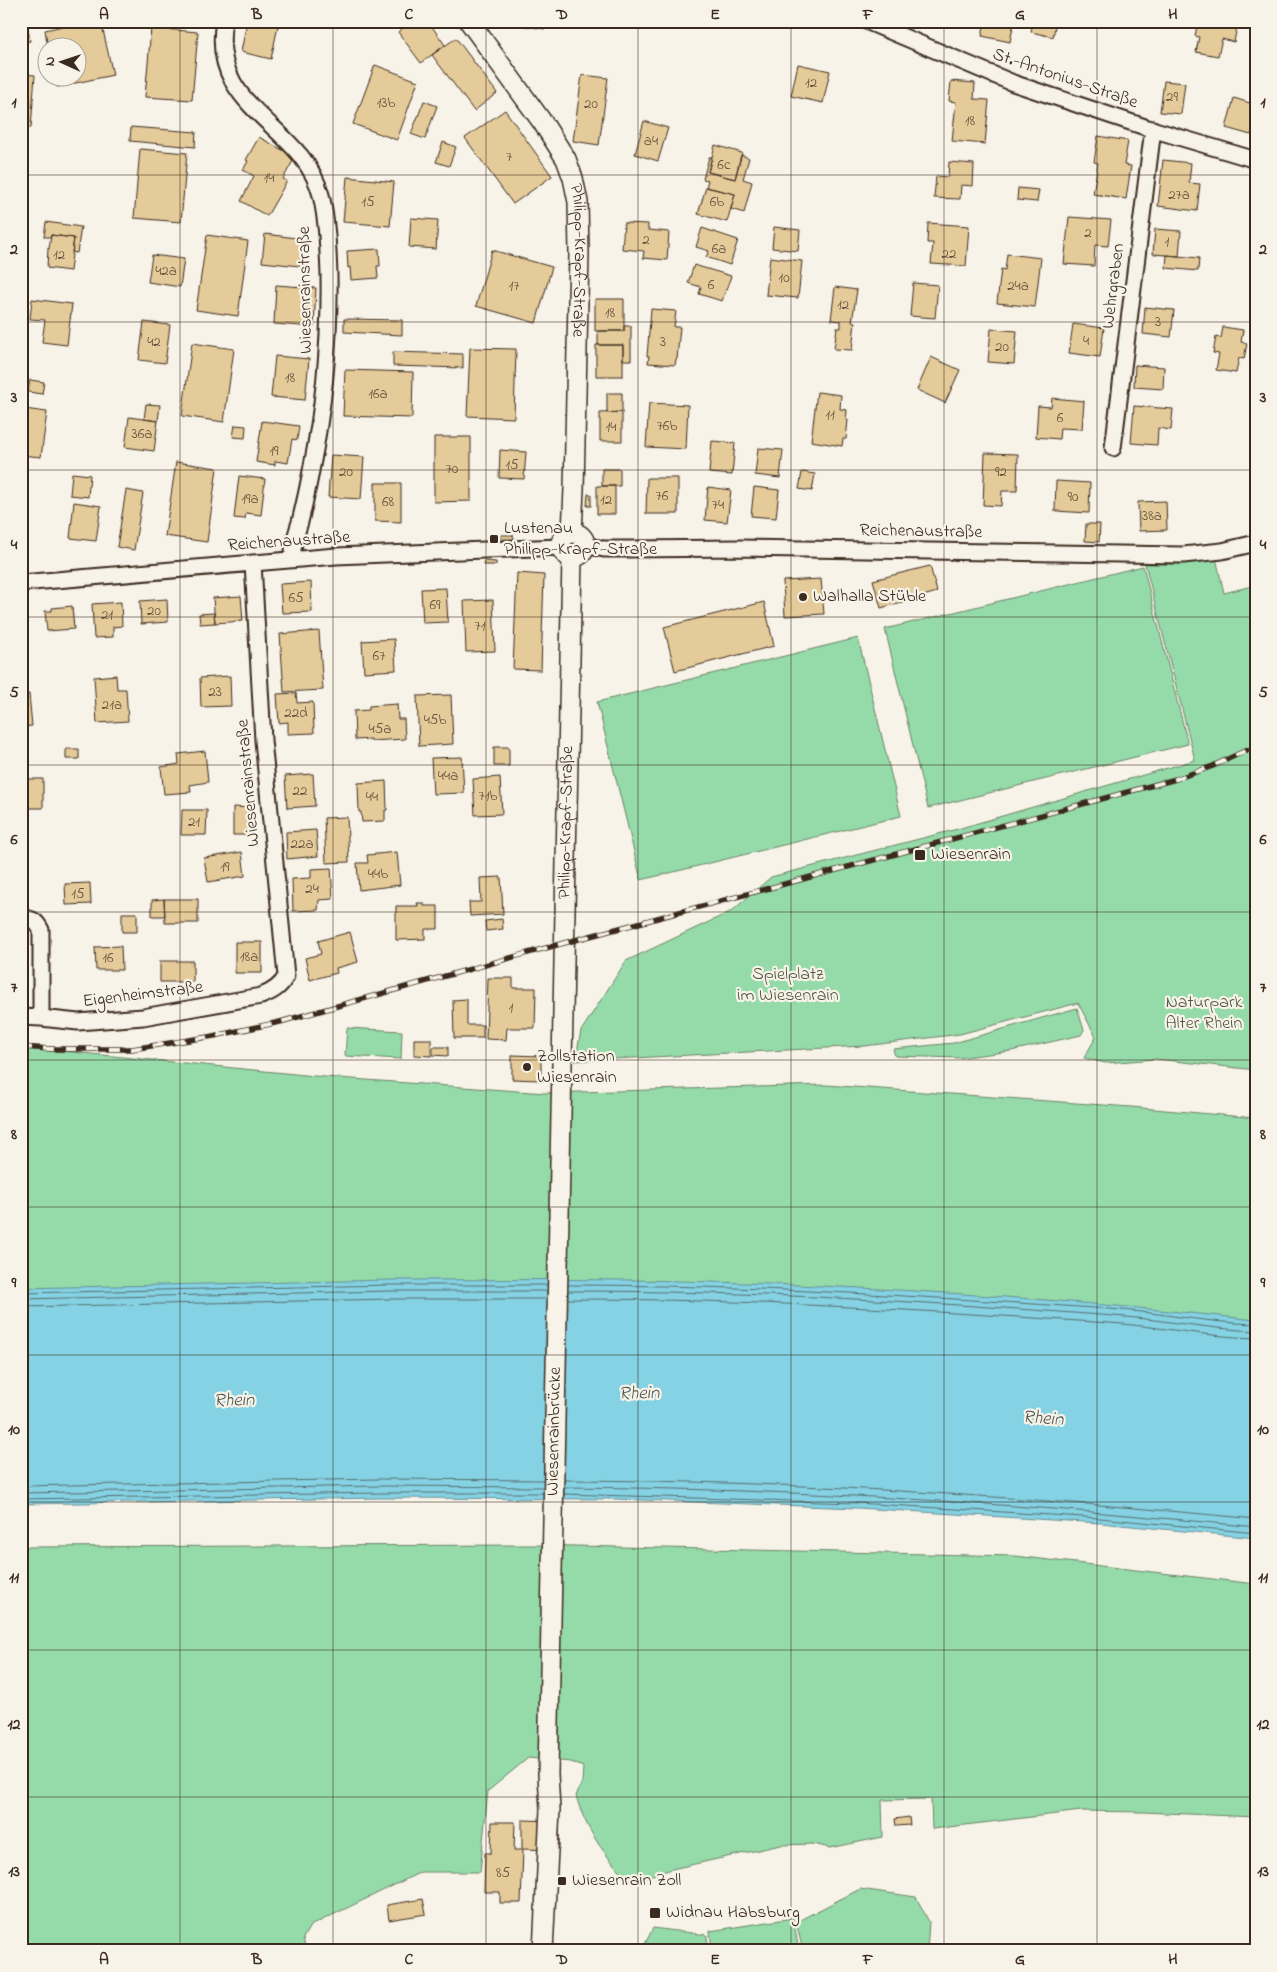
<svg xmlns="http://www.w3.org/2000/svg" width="1277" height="1972" viewBox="0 0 1277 1972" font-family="'Indie Flower',sans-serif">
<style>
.green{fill:#95dba9;stroke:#688264}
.water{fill:#84d2e3;stroke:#678f94}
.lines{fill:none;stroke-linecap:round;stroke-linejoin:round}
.shore{stroke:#586d6d;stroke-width:1}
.building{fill:#e5cb9a;stroke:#3b2a1e}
.minor-casing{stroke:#3b2a1e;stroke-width:19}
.tertiary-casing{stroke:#3b2a1e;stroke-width:22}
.minor{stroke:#f7f3e8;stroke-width:15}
.tertiary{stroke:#f7f3e8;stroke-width:19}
.rail-casing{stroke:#3b2a1e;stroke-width:5.5}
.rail{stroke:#f7f3e8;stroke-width:4;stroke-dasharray:11;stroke-linecap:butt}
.grid{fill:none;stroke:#3b2a1e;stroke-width:1;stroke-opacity:0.55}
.poi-dot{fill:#3b2a1e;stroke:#f7f3e8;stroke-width:2}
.labels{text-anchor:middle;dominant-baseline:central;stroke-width:4.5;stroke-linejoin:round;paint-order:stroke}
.number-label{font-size:15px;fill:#66523d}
.street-label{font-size:18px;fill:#3b2a1e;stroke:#f7f3e8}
.poi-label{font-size:18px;fill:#3b2a1e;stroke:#f7f3e8;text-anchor:start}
.park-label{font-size:18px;fill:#525641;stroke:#f7f3e8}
.water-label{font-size:19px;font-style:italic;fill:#4d544f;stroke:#f7f3e8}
.neatline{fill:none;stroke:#3b2a1e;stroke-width:2}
.grid-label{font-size:16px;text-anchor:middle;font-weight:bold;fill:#3b2a1e}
</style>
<rect width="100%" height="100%" fill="#f7f3e8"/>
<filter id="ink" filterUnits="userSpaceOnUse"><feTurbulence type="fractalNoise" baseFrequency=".02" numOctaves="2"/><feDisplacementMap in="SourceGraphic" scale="10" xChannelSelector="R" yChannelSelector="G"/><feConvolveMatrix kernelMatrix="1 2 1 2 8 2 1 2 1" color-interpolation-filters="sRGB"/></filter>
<g filter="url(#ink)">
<path class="green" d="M1216 558 1224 593 1256 585V1070L1156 1059 1105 1063 1084 1058 1096 1037 1078 1003 960 1034 864 1046 575 1061 581 1031 626 961 732 911 771 877 954 830 1195 760 1145 564H1180Z
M1143 566 1188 744 928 808 885 629Z
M858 638 901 816 641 880 597 702Z
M1077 1008 1084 1030 1081 1035 1011 1051 958 1058 895 1056 893 1049 954 1043Z
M347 1028 402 1031 401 1059 345 1056Z
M21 1047 325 1077 545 1093 826 1085 1131 1107 1256 1118V1320L21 1288Z
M531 1545 1015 1556 1256 1584V1817L1143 1812 1081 1811 932 1829 931 1799 882 1800 883 1837 830 1848 813 1844 781 1845 672 1869 629 1882C604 1853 587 1833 576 1796L582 1782 583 1767 571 1762 528 1758 488 1791 480 1872H421L310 1926 303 1938 306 1951H21V1547Z
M860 1889 916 1897 929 1922 927 1951H858L855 1946 803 1951 796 1922Z
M793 1918 799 1951H712L710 1931Z
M653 1928 707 1935 708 1951H648L645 1944Z"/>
<path class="water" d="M390 1280C471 1280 553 1279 634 1280 842 1284 1049 1297 1256 1320V1538L1100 1523 857 1508 615 1499 379 1498 21 1504V1288Z"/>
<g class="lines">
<path class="shore" d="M568 1285C749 1285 929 1297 1109 1309 1158 1312 1207 1323 1256 1324
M568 1291C750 1291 932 1302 1113 1316 1160 1319 1208 1329 1256 1331
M21 1293 390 1285H547
M21 1299 390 1291H547
M568 1299C749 1299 929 1311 1109 1323 1158 1326 1207 1337 1256 1338
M21 1307 390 1299H547
M564 1480C795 1481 1026 1497 1256 1519
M21 1486 379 1479 543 1480
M564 1487C795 1489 1026 1504 1256 1527
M21 1493 379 1486 543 1487
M564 1494 857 1503 1100 1518 1256 1533
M21 1499 379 1493H543"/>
</g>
<path class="building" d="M85 21H101L113 75 57 87 55 78H78V48H48L45 30Z
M156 21H206L205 25Z
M247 21H272V25L278 26 271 59 241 52Z
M412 21H428L445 45 421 63 398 32Z
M519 21H547L545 29 519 25Z
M985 21H1014L1010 42 982 36Z
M1033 21H1056L1053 37 1031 32Z
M1198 21H1238L1234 42 1222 39 1218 56 1196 52 1199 37 1195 36Z
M27 23 30 41 21 43V24Z
M151 28 198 32 192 100 145 97Z
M456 38 497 93 474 111 432 55Z
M798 64 830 71 823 103 791 96Z
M375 65 418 81 397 140 353 124Z
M21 74 35 75 31 128 21 127Z
M582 75 608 78 599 145 573 141Z
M951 81 975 83 974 99 989 100 985 144 952 141 956 102 949 101Z
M1164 81 1185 83 1181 114 1160 112Z
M1234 98 1256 105V133L1252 132 1251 135 1226 128Z
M424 101 437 106 425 139 411 134Z
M505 110 552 176 513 204 465 138Z
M644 121 668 128 658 161 635 154Z
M131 127 196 132 195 147 130 141Z
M1098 136 1128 141 1124 165 1131 166 1126 199 1093 194 1098 163 1094 162Z
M259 137 295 157 283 179 287 181 267 216 241 201 254 176 243 170 248 161 246 160Z
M443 142 456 147 449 166 436 162Z
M715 145 742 153 735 179 708 172Z
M140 149 187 153 181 222 134 218Z
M741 155 749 158 743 179 752 182 744 213 731 209 735 194 706 187 708 180 703 179 709 157H712L708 172 735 179Z
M1163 160 1191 163 1189 183 1200 184 1197 211 1158 206Z
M949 162 974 164 973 186 961 185 960 199 934 198 936 176 948 177Z
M347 177 394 182 390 226 343 222Z
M706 187 735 194 727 222 698 214Z
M1018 188 1039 190 1037 202 1017 200Z
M1069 217 1111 220 1108 246 1095 245 1094 266 1064 264Z
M411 218 438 220 436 249 409 247Z
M46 222 81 227 77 253 72 252 74 238 51 235V237H44Z
M624 223 648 224V230L669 232 667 260 643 258 644 251 622 249Z
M928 223 969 226 966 266 931 264 933 243H927Z
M774 227 800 230 798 251 772 248Z
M702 228 738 240 730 265 706 257 709 251 696 247Z
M1155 229 1181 231 1179 256 1153 254Z
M265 234 304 239 300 266 262 262Z
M51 235 74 238 70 271 47 268 48 248 49 249Z
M207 235 248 241 238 316 196 310Z
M379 249 380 266H377L378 278 351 280 350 267 348 268 347 251Z
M492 250 552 267 536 323 476 306Z
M1007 254 1041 258 1035 307 997 303 1001 269 1005 270Z
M152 255 184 259 180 287 148 282Z
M1167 255 1199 258 1198 271 1166 268Z
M770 257 802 261 798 298 766 295Z
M694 265 731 276 722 301 699 294 701 287 688 283Z
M913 283 938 285 935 318 910 316Z
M276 285 316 288 314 327 274 324Z
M835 287 857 290 852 322H855L852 350 834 349 837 328H841V321L831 320Z
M32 299 72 304 67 345 42 342 45 320 30 319Z
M595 299H624V331H595Z
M1145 307 1174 310 1171 337 1143 334Z
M651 309 676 311 674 327H680L677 359H676L675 365 648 363 649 356H647Z
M344 319 402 320V335L344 332Z
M144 322 170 325 165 363 139 360Z
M1073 324 1104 328 1100 357 1069 353Z
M624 326H631V360H623V345H598V331H624Z
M1223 327 1243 330 1241 342 1247 343 1244 359 1239 358 1236 373 1216 370 1219 354 1213 353 1216 337 1221 338Z
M991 329 1017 331 1014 364 988 362Z
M192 343 234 349 224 422 182 416Z
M596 345H623V376H596Z
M470 348 516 349 514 418 467 416Z
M393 352 463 354V368L393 366Z
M275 356 309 359 305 400 271 397Z
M931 357 960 370 945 403 917 390Z
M1135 365 1164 367 1163 389 1134 387Z
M345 370 413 372 412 418 343 416Z
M30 380 44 382 42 394 28 392Z
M817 392 841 395 840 409 847 410 846 420H848L846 439H843L842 446 811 441Z
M607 393H622V412L607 413Z
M1052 398 1084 401 1082 429 1060 428 1059 439 1036 437 1038 406 1051 407Z
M649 403 688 405 686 449 646 447Z
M146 404 160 405 158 421 144 419Z
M1134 406 1173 409 1171 430 1158 428 1157 445 1131 443Z
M24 409 47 412 41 457 21 455Z
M622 412V441H600V413Z
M129 417 158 421 154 451 125 447Z
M262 421 299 426 297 440 292 439 288 463 275 461V465L256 462Z
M235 425 246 426 245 438 233 437Z
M434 437H471V501L434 502Z
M712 441 735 443 732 475 709 473Z
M758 448 783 450 780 478 755 475Z
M500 450 526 452 524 479 499 478Z
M985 453 1018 454 1017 491H1002L1001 506 983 505Z
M331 455 364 457 361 499 328 497Z
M1253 460H1256V507H1253Z
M176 462 217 468 207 542 165 536Z
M602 469H620V486H602Z
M802 472 815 474 812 491 799 489Z
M72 473 90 475 88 497 70 495Z
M239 476 265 479 261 515 246 513 245 519 234 518Z
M647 478H678V514H646Z
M1056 481 1090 483 1089 513 1055 511Z
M375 483H401V522L375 521Z
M597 486H615V514H597Z
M708 487 731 490 727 522 705 520Z
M754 487 779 490 776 518 751 516Z
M126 490 143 493 134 550 117 547Z
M588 494H591V506H587Z
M1166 501 1167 530 1139 531 1138 502Z
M74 502 101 506 96 541 70 538Z
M1086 524H1100L1099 542 1085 541Z
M501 535H513L514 539H501Z
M484 561 496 562V565H483Z
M930 566 937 592 881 608 873 580Z
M517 573 544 575 541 670 513 669Z
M821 579 824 614 785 616 783 581Z
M311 582 312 612 282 613 280 584Z
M446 588 448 622 423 623 421 589Z
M241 596 243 621 215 623 213 598Z
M167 599 168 622 141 624 140 601Z
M493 600 495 651 466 652 464 601Z
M121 602 122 626 113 627V637L94 638 92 604Z
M764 602 774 646 675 671 664 627Z
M72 606 74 629 47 631 45 611H52V608Z
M21 609H23L25 632H21Z
M214 613 215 623 200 624 199 614Z
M319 631 323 690 284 692 280 634Z
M394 639 396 670 364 672 362 641Z
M116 675 117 689H126L128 721 97 723 94 677Z
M230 676 231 706 201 707 200 678Z
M296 693 297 703 313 702 314 733 288 734V722L279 723 277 694Z
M21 694H29L32 726 21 727Z
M451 695 453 744 419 746 417 696Z
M397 704 398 719H404L405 739 371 741V739L355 740 354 711 369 710V706Z
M494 747H509V766H494Z
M66 749H79V759H66Z
M205 751 208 782 190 785 191 792 164 794 161 767 179 764 178 754Z
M462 757 464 793 433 794 431 758Z
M313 774 315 806 287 808 285 776Z
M500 777 502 814 475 815 473 779Z
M21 779H43V808H21Z
M386 781 387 810H385V821L362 822 361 812H359L358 783Z
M233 807 253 808V835H233Z
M182 810H207L206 835H181Z
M347 817 349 862 326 863 324 818Z
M316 830 318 856 287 859 286 832Z
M242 852 245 876 208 882 204 858Z
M397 852 400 885 359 890 357 863H368L367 855Z
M331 868 333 899 319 900 318 910 293 911 292 879 311 878V869Z
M501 877 503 914 470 916 469 902H481L480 878Z
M90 883 91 904 66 905 65 884Z
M164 899H198V923H165Z
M164 899 165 916H152V900Z
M417 903H424V906H438V929H425V939L396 940V906H418Z
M122 913H137V932H122Z
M502 919 503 929 486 931 485 921Z
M350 932 358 962 336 968 337 973 310 980 305 958 321 954 318 941Z
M235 942H262V973H235Z
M121 946 122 970H96L95 947Z
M160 961H193V982H160Z
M488 978H513V988H536L535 1028H507L506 1040 486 1039Z
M467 999V1025H483V1038H454L453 1000Z
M414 1039H431V1056L414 1055Z
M433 1047H448V1056L433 1055Z
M512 1055 541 1056V1080L512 1079Z
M909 1817 910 1825 896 1826 895 1819Z
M522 1820 559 1821V1850L522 1849Z
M492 1822H515L514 1850H523L521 1903H500V1892H484L485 1853H491Z
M423 1899 426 1914 389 1920 387 1905Z"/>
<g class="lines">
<g class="minor-casing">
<path id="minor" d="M224 21C208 110 302 123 321 195 327 221 328 248 329 275 330 340 324 406 311 471 308 488 304 505 300 522 296 535 292 546 293 559
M866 21 1013 83 1148 128 1256 160
M1113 448 1153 129
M584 545 604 549H628L741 548 1183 555 1222 551 1256 543
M21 583 336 556 561 547
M21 917C32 919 36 920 41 930V1018L78 1022 143 1017 261 996C272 992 281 987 286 976L263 740 253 563
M21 1017 41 1018"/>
</g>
<g class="tertiary-casing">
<g id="tertiary">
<path id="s1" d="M469 21 543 123 566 159 573 178 578 202 579 253 574 489 572 533"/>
<circle cx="573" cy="545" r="12"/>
<path id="s2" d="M543 1951 550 1809 548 1774 572 557"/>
</g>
</g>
<use href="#minor" class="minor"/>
<use href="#tertiary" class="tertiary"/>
<g class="rail-casing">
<path id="rail" d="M21 1047 51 1049H132L214 1036 280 1022 564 943 1176 779 1213 766 1247 750"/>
</g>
<use href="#rail" class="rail"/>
</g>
</g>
<path class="grid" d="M180 21V1951M333 21V1951M486 21V1951M638 21V1951M791 21V1951M944 21V1951M1097 21V1951M21 175H1256M21 322H1256M21 470H1256M21 617H1256M21 765H1256M21 912H1256M21 1060H1256M21 1207H1256M21 1355H1256M21 1502H1256M21 1650H1256M21 1797H1256"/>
<g class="poi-dot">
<rect x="489" y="534" width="10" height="10" rx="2.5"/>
<circle cx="803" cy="597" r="5"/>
<rect x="914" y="849" width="12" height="12" rx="2.5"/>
<circle cx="527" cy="1067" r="5"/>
<rect x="557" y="1876" width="10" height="10" rx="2.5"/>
<rect x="649" y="1907" width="12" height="12" rx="2.5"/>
</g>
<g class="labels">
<g class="number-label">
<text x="811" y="83">12</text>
<text x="1172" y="97">29</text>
<text x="386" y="103">13b</text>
<text x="591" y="104">20</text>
<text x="970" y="121">18</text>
<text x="651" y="141">a4</text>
<text x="509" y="157">7</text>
<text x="724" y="165">6c</text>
<text x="269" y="178">14</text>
<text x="1179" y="195">27a</text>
<text x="368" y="202">15</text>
<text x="717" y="202">6b</text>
<text x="1088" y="233">2</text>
<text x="646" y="240">2</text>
<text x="1167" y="242">1</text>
<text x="719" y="249">6a</text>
<text x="949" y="254">22</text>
<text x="59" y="255">12</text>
<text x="166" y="271">42a</text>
<text x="784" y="278">10</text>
<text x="711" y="285">6</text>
<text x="514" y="286">17</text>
<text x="1018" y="286">24a</text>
<text x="843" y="305">12</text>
<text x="610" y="313">18</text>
<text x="1158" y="322">3</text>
<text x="1086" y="341">4</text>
<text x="154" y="342">42</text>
<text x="663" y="342">3</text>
<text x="1002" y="347">20</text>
<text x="290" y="378">18</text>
<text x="378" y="394">16a</text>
<text x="830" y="415">11</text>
<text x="1060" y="418">6</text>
<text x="667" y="426">76b</text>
<text x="611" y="427">14</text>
<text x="142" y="434">36a</text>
<text x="274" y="451">19</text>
<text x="512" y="465">15</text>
<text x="452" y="469">70</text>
<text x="346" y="472">20</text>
<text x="1001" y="472">92</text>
<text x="662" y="496">76</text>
<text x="1073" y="497">90</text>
<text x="250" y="499">19a</text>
<text x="606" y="500">12</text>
<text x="388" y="502">68</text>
<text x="718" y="505">74</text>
<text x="1152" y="516">38a</text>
<text x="296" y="598">65</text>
<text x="435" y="605">69</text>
<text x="154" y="611">20</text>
<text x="107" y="615">21</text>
<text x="480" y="626">71</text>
<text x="379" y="656">67</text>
<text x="215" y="692">23</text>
<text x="112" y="705">21a</text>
<text x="296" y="713">22d</text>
<text x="435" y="720">45b</text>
<text x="380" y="729">45a</text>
<text x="448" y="776">44a</text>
<text x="300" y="791">22</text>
<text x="488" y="796">71b</text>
<text x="372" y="797">44</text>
<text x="194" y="822">21</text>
<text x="302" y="844">22a</text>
<text x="225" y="867">19</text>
<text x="378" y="874">44b</text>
<text x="312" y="889">24</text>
<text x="78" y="894">15</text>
<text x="249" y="957">18a</text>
<text x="108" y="958">16</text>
<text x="511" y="1008">1</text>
<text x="503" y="1873">85</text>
</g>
<g class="street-label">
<text transform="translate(1065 79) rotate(19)">St.-Antonius-Straße</text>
<text stroke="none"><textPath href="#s1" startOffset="272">Philipp-Krapf-Straße</textPath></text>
<text transform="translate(1114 286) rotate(-83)">Wehrgraben</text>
<text transform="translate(306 290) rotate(-91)">Wiesenrainstraße</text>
<text transform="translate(921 532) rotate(1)">Reichenaustraße</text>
<text transform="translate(289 542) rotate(-4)">Reichenaustraße</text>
<text transform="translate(249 783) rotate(-95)">Wiesenrainstraße</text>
<text stroke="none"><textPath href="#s2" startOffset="1129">Philipp-Krapf-Straße</textPath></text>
<text transform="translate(143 995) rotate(-7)">Eigenheimstraße</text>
<text stroke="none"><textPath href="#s2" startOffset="520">Wiesenrainbrücke</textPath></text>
</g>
<g class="poi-label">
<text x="504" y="529">Lustenau<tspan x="504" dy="21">Philipp-Krapf-Straße</tspan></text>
<text x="813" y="597">Walhalla Stüble</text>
<text x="931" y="855">Wiesenrain</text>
<text x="537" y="1057">Zollstation<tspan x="537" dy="21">Wiesenrain</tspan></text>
<text x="572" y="1881">Wiesenrain Zoll</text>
<text x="666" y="1913">Widnau Habsburg</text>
</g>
<g class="park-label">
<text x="788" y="975">Spielplatz<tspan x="788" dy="21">im Wiesenrain</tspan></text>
<text x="1204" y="1003">Naturpark<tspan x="1204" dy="21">Alter Rhein</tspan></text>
</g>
<g class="water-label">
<text transform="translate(639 1394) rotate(-1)">Rhein</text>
<text transform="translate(234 1401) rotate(-1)">Rhein</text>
<text transform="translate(1043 1419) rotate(4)">Rhein</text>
</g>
</g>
<rect width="1277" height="1972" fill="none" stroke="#f7f3e8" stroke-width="55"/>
<g transform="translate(62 62) rotate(273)"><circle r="24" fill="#f7f3e8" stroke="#aca397"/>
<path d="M0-4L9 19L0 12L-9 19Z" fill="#3b2a1e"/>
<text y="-8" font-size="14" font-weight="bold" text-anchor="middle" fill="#3b2a1e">N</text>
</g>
<rect x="28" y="28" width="1222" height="1916" class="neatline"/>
<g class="grid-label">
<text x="104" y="19">A</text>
<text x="257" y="19">B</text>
<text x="409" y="19">C</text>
<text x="562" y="19">D</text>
<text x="715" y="19">E</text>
<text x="868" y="19">F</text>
<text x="1020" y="19">G</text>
<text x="1173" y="19">H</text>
<text x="14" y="107">1</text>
<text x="1263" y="107">1</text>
<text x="14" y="254">2</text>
<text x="1263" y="254">2</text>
<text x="14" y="402">3</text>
<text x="1263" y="402">3</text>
<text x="14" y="549">4</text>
<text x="1263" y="549">4</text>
<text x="14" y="697">5</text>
<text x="1263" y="697">5</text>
<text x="14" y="844">6</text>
<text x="1263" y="844">6</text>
<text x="14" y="992">7</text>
<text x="1263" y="992">7</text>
<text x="14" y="1139">8</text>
<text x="1263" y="1139">8</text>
<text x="14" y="1287">9</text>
<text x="1263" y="1287">9</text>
<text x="14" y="1434">10</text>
<text x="1263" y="1434">10</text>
<text x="14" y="1582">11</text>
<text x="1263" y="1582">11</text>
<text x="14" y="1729">12</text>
<text x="1263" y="1729">12</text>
<text x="14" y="1876">13</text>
<text x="1263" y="1876">13</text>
<text x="104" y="1964">A</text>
<text x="257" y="1964">B</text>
<text x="409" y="1964">C</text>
<text x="562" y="1964">D</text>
<text x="715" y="1964">E</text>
<text x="868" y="1964">F</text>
<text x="1020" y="1964">G</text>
<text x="1173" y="1964">H</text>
</g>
</svg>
